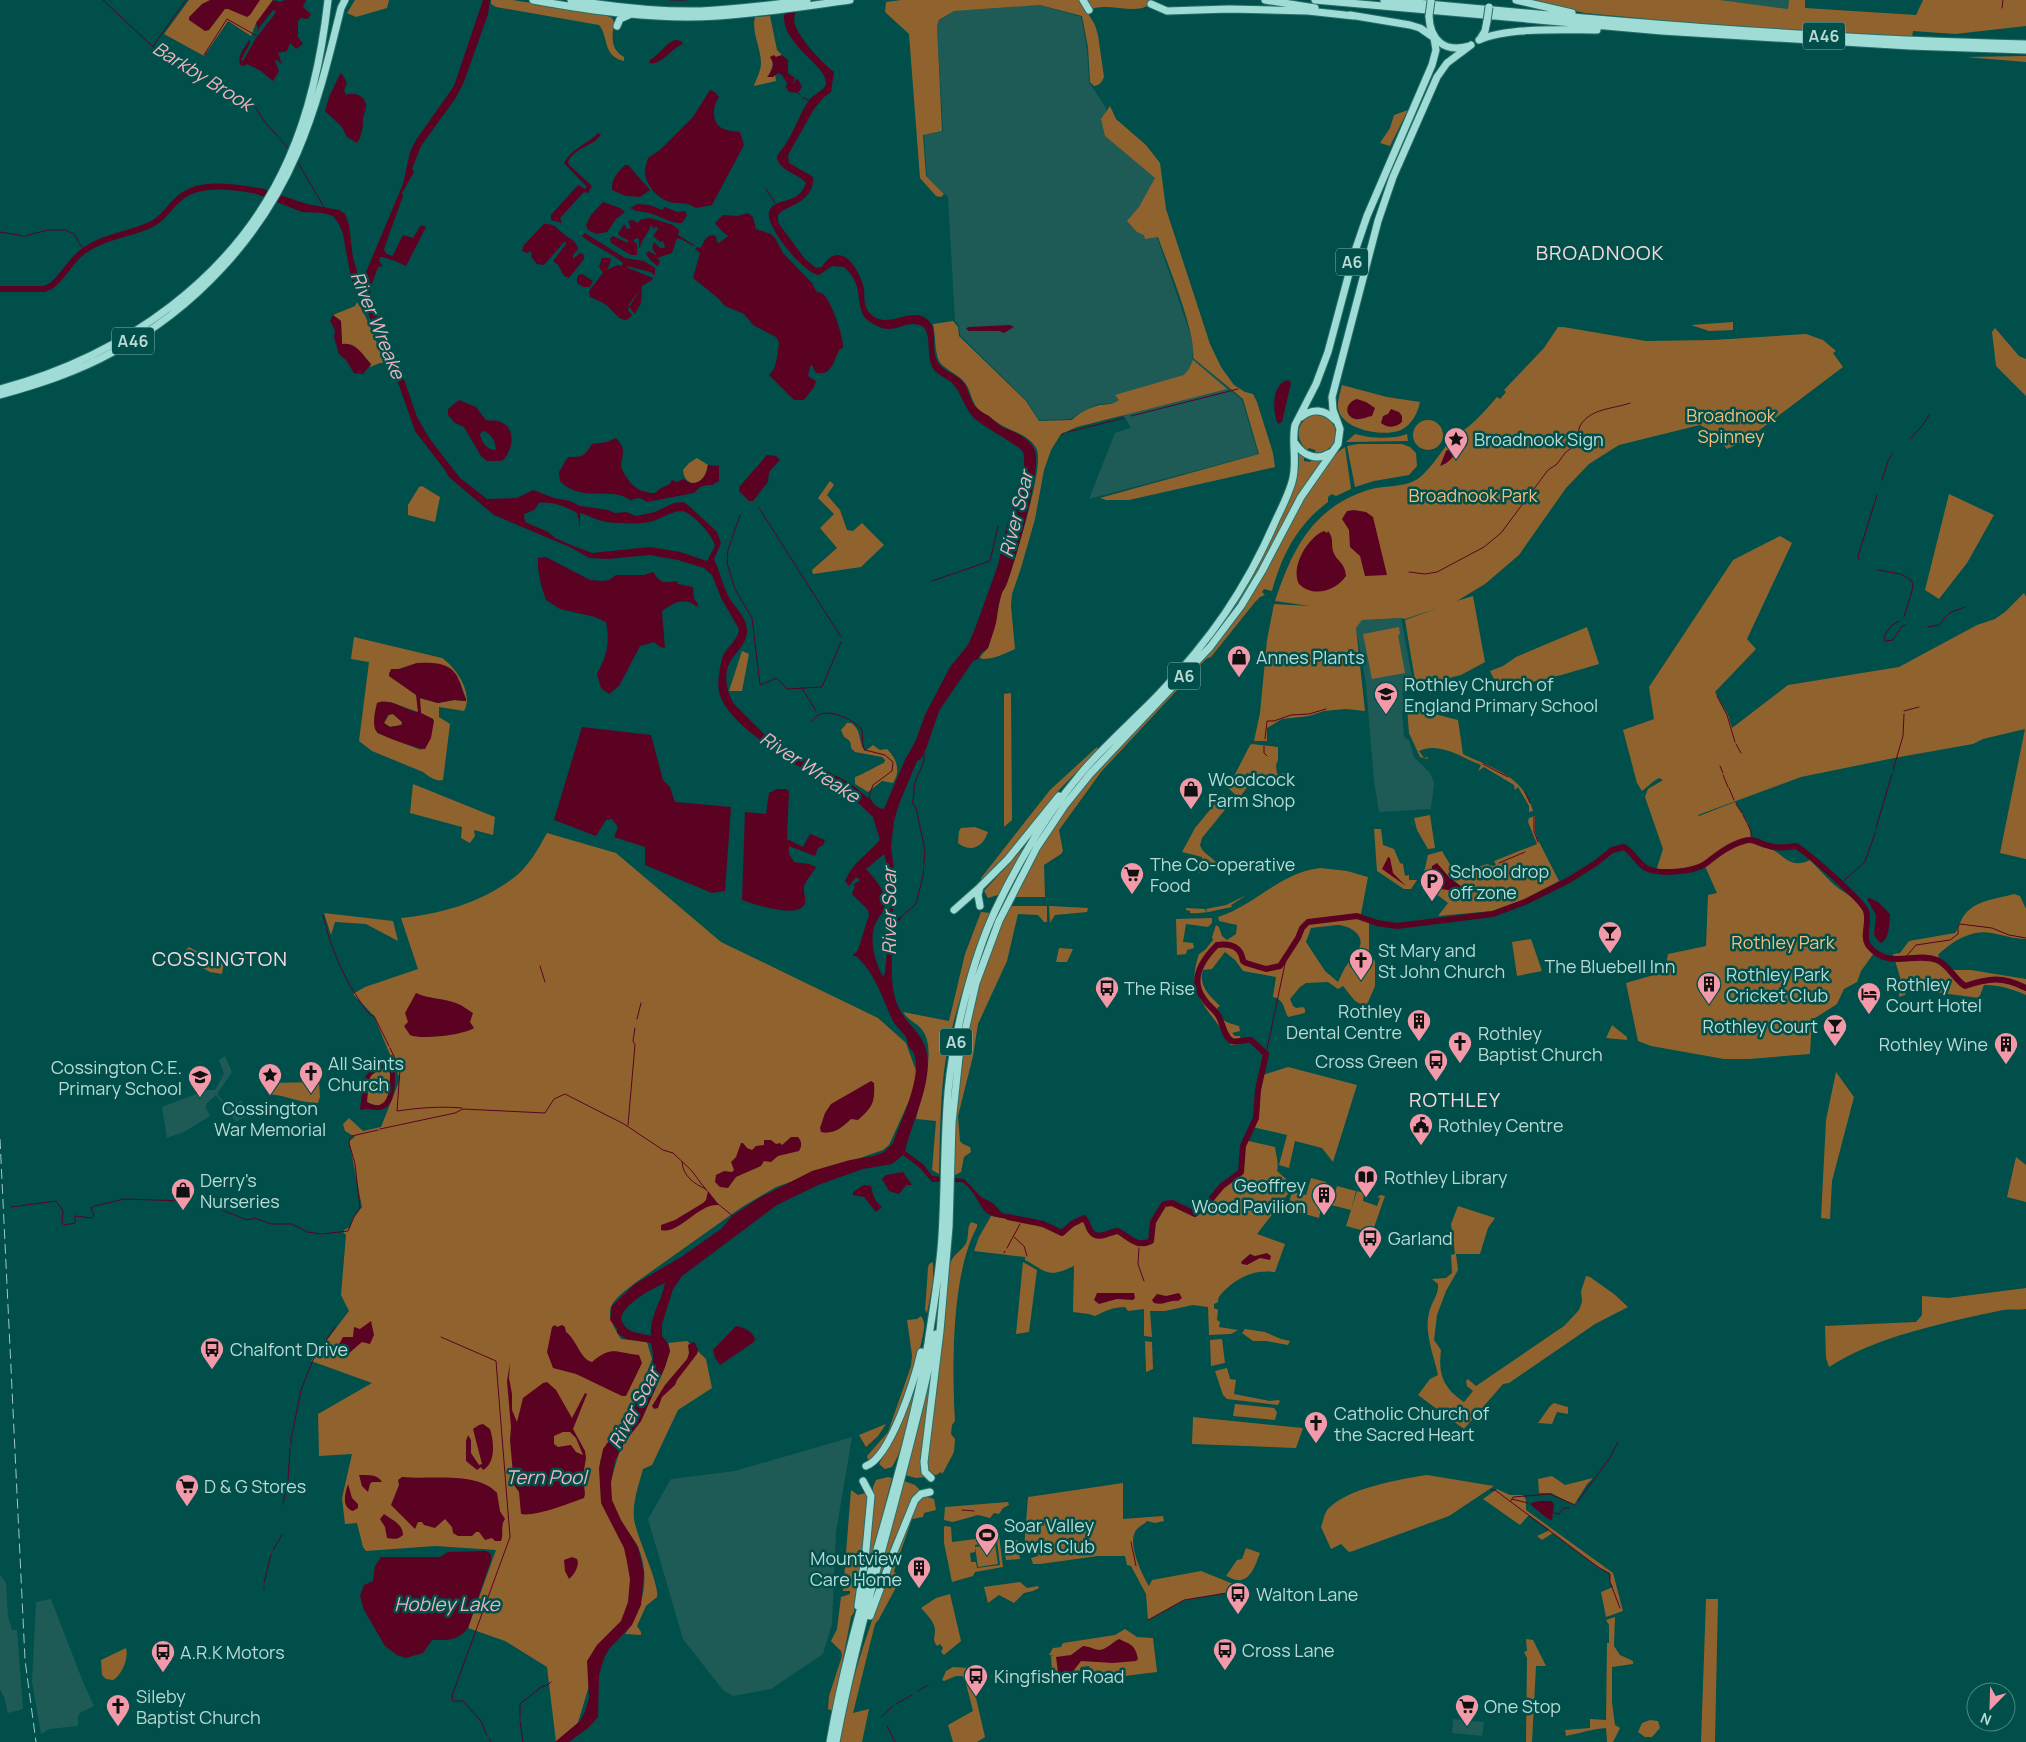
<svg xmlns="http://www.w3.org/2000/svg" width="2026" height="1742" viewBox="0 0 2026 1742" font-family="Manrope,sans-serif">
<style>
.built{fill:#1e5b57}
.green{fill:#90632e;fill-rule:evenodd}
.water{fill:#5b0223;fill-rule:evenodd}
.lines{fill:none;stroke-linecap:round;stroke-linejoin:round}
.stream{stroke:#5b0223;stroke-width:1}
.canal{stroke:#5b0223;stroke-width:4}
.river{stroke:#5b0223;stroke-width:6}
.trunk-casing{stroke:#296d69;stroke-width:9}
.trunk{stroke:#a0dcd6;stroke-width:7}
.rail{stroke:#a3c8c4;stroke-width:1;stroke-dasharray:10 5;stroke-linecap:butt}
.trunk-bridge-casing{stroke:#296d69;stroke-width:9;stroke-linecap:butt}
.trunk-bridge{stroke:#a0dcd6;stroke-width:7}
.labels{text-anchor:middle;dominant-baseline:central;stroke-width:5;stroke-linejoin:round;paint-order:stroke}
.shield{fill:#004f4a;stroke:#82b0ab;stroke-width:1}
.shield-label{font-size:16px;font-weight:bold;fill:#bad9d5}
.park-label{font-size:18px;fill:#f9bd7b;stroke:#004f4a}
.poi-label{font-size:18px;fill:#bad9d5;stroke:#004f4a;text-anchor:start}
.water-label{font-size:19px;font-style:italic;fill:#efb2bc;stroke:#004f4a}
.quarter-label{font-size:20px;letter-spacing:1px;fill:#fad7dc;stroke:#004f4a}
</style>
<rect width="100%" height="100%" fill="#004f4a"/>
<path class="built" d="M1720 0H1789L1788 9Z
M1040 5 1081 17 1087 48 1089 82 1106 108 1105 136 1155 178 1164 234 1157 237 1188 327 1194 347 1192 358 1242 400 1258 454 1089 499 1115 433 1131 428 1117 405 1114 403 1098 404 1076 415 1071 419 1039 420 1027 401 960 335 959 325 955 321 948 197 927 177 924 135 943 131 937 26 939 21 954 11Z
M1401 618 1414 687 1402 693 1405 710 1402 711 1404 737 1409 740 1414 757 1430 773 1434 783 1431 809 1379 812 1374 781 1366 684 1356 628 1362 620Z
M225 1056 232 1072 217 1094 227 1106 233 1102 235 1105 241 1100 250 1114 236 1122 216 1095 206 1104V1108L210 1116 184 1132 167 1138 162 1107 207 1090H215L224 1074 219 1060Z
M852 1437 836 1532 832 1624 823 1654 771 1689 733 1696 723 1690 683 1639 648 1519 671 1479 735 1471Z
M0 1575 6 1583 8 1616 12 1630H17L23 1709 8 1713 4 1697 0 1689Z
M51 1599 83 1682 94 1706 80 1713 78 1717V1726L49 1729 41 1734 32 1682 36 1602Z
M1453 1719 1484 1722 1482 1736 1452 1733Z"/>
<path class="green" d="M189 0H273L256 23 251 36 228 21 204 56 164 34Z
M355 0H389L387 8 356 17 347 13Z
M491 0H512L600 13 612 18 614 22C612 37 610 49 624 57V61C602 56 609 37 599 25L496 7 491 4Z
M901 0H1080L1095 25 1098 35 1104 77C1102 82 1100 85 1094 86L1090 82 1088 47 1082 16 1040 5 954 11 939 20 937 26 942 131 923 135 926 176 944 194 941 197 936 196 920 178 909 34 885 12 886 2Z
M1083 0H1153C1143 19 1107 0 1089 10Z
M1525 0H1720L1788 9 1789 0H1805V8L1916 15 1923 0H2026V26L1955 34 1913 31 1912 37 1710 25 1585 13Z
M770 16 777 50 782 55 776 57 769 75 775 74 776 81 754 86C756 79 761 71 761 63 761 48 751 31 755 17Z
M2026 56V62L1965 57Z
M1110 106 1116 119 1146 145 1160 163 1166 209 1210 344 1221 367 1234 385 1245 392 1253 394 1257 402 1273 453 1275 467 1129 500H1106L1100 498 1259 454 1243 399 1193 358C1197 334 1167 263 1158 237L1145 239 1144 235 1137 232 1127 221 1139 207 1155 178 1105 136 1101 119Z
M1408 110 1390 146 1380 143 1390 128 1394 115Z
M357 302C370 321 375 343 387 363H380L370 367 371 364C360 352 359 346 342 345L341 321 333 315 355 306Z
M953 321 958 327 959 336 1026 401 1039 421 1072 420C1078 413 1091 407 1100 405 1108 404 1113 405 1119 400L1115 395 1184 375 1189 369 1193 360 1227 389 1077 427 1061 434 1051 450 1044 470 1035 519 1021 568 1012 594 1011 606 1015 649C1004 654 994 659 982 659L980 657 988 648 991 639 1002 592 1006 586C1014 563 1044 469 1037 450 1032 438 1018 433 1007 428 998 424 990 417 982 412 971 405 972 392 965 383 959 374 943 369 939 361 934 349 936 336 933 324Z
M1733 322V330L1709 331 1691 325Z
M1558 327H1563L1646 341 1714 340 1806 334 1823 340 1836 351 1833 353 1843 367 1745 441 1727 449 1712 432 1700 425 1619 445 1589 464 1566 488 1519 555 1485 584 1457 601 1473 596 1485 662 1461 675 1416 686 1405 620 1438 608 1405 619 1401 618 1362 620 1356 628 1365 711 1346 709 1324 711 1309 716 1282 719 1267 728V741H1254L1260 713 1267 640 1274 604 1310 606 1275 601C1292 550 1312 508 1368 490 1383 485 1402 488 1416 480 1426 475 1443 450 1450 440 1455 435 1463 431 1468 427 1479 418 1488 407 1497 397L1500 399 1506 392 1504 390 1544 348Z
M1995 328 2019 356 2026 359V396L1996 366 1992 332Z
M1342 385 1387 397 1420 402C1418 412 1412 425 1401 430 1385 437 1347 431 1339 412 1336 403 1340 394 1342 385Z
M1313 415C1342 414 1344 451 1316 453L1315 450 1309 448 1307 450C1294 438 1296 421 1313 415Z
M1413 435a15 15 0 1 1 30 0a15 15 0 1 1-30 0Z
M1355 434C1369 438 1392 440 1407 434L1408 441 1346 442Z
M1358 444H1402L1410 447 1416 453 1417 466 1409 475 1374 481 1355 487 1347 446Z
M1345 447 1351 489 1336 496 1332 494 1328 497V502C1297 525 1282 555 1272 591L1264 589 1262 592 1265 595 1260 597 1255 602 1211 657 1206 659 1101 772 1059 830 1063 851 1061 854 1044 865 1045 897H1014C1042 837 1082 786 1127 738 1171 692 1221 648 1253 593 1276 552 1294 509 1322 471 1329 462 1335 453 1345 447Z
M1299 454 1304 456V461L1310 462 1312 460 1321 461 1299 493 1260 569 1229 618 1207 646 1125 733 1038 841 1007 896 1006 895 1040 835 1074 787 1208 641 1292 491 1299 467Z
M697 458 708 465C707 468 707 471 707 473 702 487 684 487 683 470L689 463Z
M830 481 834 485 827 495 840 510 847 530 853 531 862 523 884 545 861 567 813 574 812 570 837 548 820 528 834 514 818 498Z
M422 486 440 497 435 522 408 515V505L419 487Z
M1949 494 1994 515 1967 563 1939 599 1925 590Z
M1780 536 1792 543 1747 639 1756 649 1715 692 1728 715 1732 728 1788 685 1899 667 1977 625 1995 619 2005 612 2024 593 2026 597V859L2000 853 2025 729 1983 739 1973 744 1894 758 1801 777 1698 815 1692 809 1699 816 1735 802 1748 823 1753 842C1761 844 1771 848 1778 853 1789 862 1796 867 1810 860 1817 867 1824 875 1831 882 1841 892 1858 898 1863 910 1870 927 1857 938 1874 953L1861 971 1857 982 1844 989 1837 1004 1812 1020 1810 1054 1749 1059H1724L1651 1046 1638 1041 1626 983 1657 974 1664 975 1668 954 1706 946 1708 895 1717 893 1704 864C1689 869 1672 875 1656 871L1663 849 1645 797 1648 789 1663 780 1659 778 1654 781 1642 791 1637 783 1623 730 1654 719 1649 687 1733 560Z
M1399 627 1400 634 1398 635 1405 673 1372 679 1363 634Z
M1587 627 1599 664C1581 669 1514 691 1499 683 1495 681 1492 676 1490 671L1503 666 1516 657Z
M354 637 442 658C456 667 474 694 464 711L439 707V717L450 724 443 780C436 782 428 776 423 772L372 751 359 741 369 662 351 659ZM417 663 460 682 466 699V701L454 700 438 703 419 698 421 713 433 719 421 750 377 733V703L390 702 418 712 417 695 389 676V672Z
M742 651 749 654 742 691H729Z
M1011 693 1012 820 1004 827V694Z
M1407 707 1458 720 1463 754C1493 769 1523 775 1533 811L1529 812V806L1518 787 1515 790 1514 785 1484 767 1478 771 1481 765C1463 758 1439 741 1419 751L1424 758 1428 757 1427 759 1420 757 1409 733Z
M393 714 402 722 401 725 390 727 384 723 389 715Z
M847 723H851C862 730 858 742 865 751L873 745 880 750 887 749C897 759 901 771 893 783L882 781 868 792 855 784V777C866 773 874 767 884 763L885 760 882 757 855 752 851 748C851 742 850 740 844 737L841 730Z
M1252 744 1278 747V760L1276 765 1277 774 1290 773V777H1255L1247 773 1245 775 1249 778 1247 783 1249 785 1239 798 1228 788 1250 745Z
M1097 747 1098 750 1059 790 1018 843 981 884V878L1050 790Z
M413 784 495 817 493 835 474 830 475 836 470 843 461 838 462 827 410 813Z
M1223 794 1231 799 1232 801 1202 838 1200 845C1202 854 1214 857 1219 866L1203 870 1201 868V872L1199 873 1202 857 1182 852 1195 828Z
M1430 815 1435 848 1428 849 1417 830 1414 818Z
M1535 816V831L1537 838 1559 881 1523 900 1492 911 1438 916 1448 903 1427 887 1422 881 1428 855 1442 851 1455 873 1457 872 1459 874 1487 864 1493 866 1496 865 1494 861 1537 844 1528 822 1529 818Z
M975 827 988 832C983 847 971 853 958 843L959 831 961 828Z
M1374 829H1381L1383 845 1394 849 1400 863 1403 864 1405 876 1409 875V880H1417L1411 889H1404L1377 871Z
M547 833 616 853 721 942 878 1018 906 1043 919 1079 889 1145 883 1150 776 1187 742 1207 635 1283C608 1304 602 1309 621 1339L647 1342 652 1359 627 1427 600 1461 611 1480 619 1453 624 1443 641 1421 665 1367 670 1351 668 1343 687 1341 706 1359 712 1388 678 1410 652 1465 643 1469C639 1484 632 1503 634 1519 637 1538 660 1585 657 1597L646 1606 637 1626 641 1632V1635L625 1634C643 1610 651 1576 638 1547 635 1540 629 1534 625 1527L633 1556 628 1619 598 1656 576 1729 556 1742 547 1667 505 1641 468 1628 496 1550 435 1546 366 1551 363 1547 357 1523 345 1524 342 1498 352 1454 319 1456 318 1414 372 1383 311 1361 349 1311 341 1295 346 1235 343 1232 344 1230 350 1227 353 1218 362 1207 349 1141 355 1137 345 1131 343 1124 349 1118 363 1131 381 1127 400 1079 374 1016 353 994 365 987 418 969 401 918C440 914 480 903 512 879 528 868 538 849 547 833Z
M1026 845 1001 894 988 898 984 891Z
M1320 868 1347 871 1368 877 1360 919 1369 922V957L1375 961V986L1366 1007 1355 1001 1343 986 1338 989 1328 982 1306 983 1300 987 1290 999 1293 1006 1296 1008 1303 1007 1305 1009V1013L1288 1017C1283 1008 1285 1000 1273 997L1276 977 1243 971 1235 960 1225 952 1212 969 1203 970C1198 986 1210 996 1220 1006L1217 1008C1219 1021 1228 1023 1239 1026L1240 1031 1232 1033 1235 1036H1240L1242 1044 1231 1045C1214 1011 1183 998 1199 954L1205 950 1213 940 1212 937 1216 925 1219 927 1222 936 1227 940 1236 934 1237 925 1219 921 1218 917C1256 905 1279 873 1320 868ZM1337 925C1347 925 1364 933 1360 946 1358 952 1352 956 1349 962 1344 968 1341 976 1338 982L1325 971 1306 942 1311 928Z
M2014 894 2020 896 2026 909V939C2014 939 2003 935 1991 933 1972 929 1951 942 1938 955L1941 962 1954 970H1971L2026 979V995C2012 989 2000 985 1984 985L1979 998 1927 991 1912 982 1908 986 1905 995 1899 997 1900 977 1893 954 1900 953 1909 941 1955 933C1960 926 1961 916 1969 910 1980 900 2000 898 2014 894Z
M1247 895 1231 905 1232 907C1217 910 1205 914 1190 913V911L1186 910V908L1205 909 1206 912 1207 911 1206 909 1226 905Z
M1010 906H1047V922H1044L1038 915 1018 914 1007 961 978 1024 973 1056 958 1116 960 1141 963 1144 970 1147 971 1152 964 1157 961 1172 953 1176C953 1082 969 991 1010 906Z
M1049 906H1050L1088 908 1087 912 1055 915 1050 923Z
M981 912 991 913C971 962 951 1018 944 1071 940 1105 940 1140 939 1174L932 1170 936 1121 916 1119C921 1095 937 1052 923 1031 918 1023 908 1021 903 1012L949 1021 965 954Z
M324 913 393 921 398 941 366 924 335 922 331 935Z
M1212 918V923L1208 927 1186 924 1183 942 1193 943 1194 948 1187 950 1186 954 1177 955 1176 919Z
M1531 939 1542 971 1517 976 1512 942Z
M189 947 207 957 208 961H224L222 974 210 972 191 962 175 960Z
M1059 948 1073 949 1067 962H1056Z
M1612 1025 1627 1037V1040L1606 1038Z
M1288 1067 1357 1085 1333 1162 1322 1148 1295 1141 1289 1168 1279 1165 1287 1135 1252 1127 1259 1113V1090L1263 1075Z
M382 1068 386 1069 390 1073C390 1089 390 1114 367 1102L370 1076Z
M1836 1072 1854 1097 1832 1181 1830 1219 1821 1218 1826 1120Z
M319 1082 320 1097 318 1103C300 1103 285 1095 268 1094L267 1083Z
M1244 1140 1275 1147C1276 1155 1279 1164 1277 1171L1294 1186 1257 1234 1285 1244 1275 1272C1254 1270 1241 1276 1226 1289 1221 1294 1218 1296 1218 1302L1214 1304V1308L1218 1310 1217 1320 1220 1322 1219 1327 1238 1330 1231 1334 1209 1335 1208 1307 1193 1305 1165 1311H1150L1152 1337 1144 1336V1309L1128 1311 1125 1307C1113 1307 1105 1311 1095 1316L1089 1314 1073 1312 1074 1266C1068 1268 1064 1271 1058 1272 1046 1276 1036 1265 1025 1260V1257L974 1251 979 1237 991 1216 1014 1220 1016 1219 1040 1225 1064 1234 1071 1226 1084 1218C1093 1236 1096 1239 1115 1231L1137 1243 1149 1241C1153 1235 1151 1229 1153 1222 1155 1213 1163 1200 1174 1203 1182 1206 1187 1212 1195 1214L1205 1206 1223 1185 1241 1172Z
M2016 1157 2026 1165V1202L2007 1197Z
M1311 1178 1326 1182 1319 1218 1287 1209 1292 1192 1306 1195Z
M1337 1186 1356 1191 1351 1210 1331 1205Z
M1357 1191 1364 1193 1363 1201 1377 1206 1380 1198 1377 1197 1381 1195 1385 1196 1372 1233 1346 1226Z
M1458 1206 1495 1218 1488 1228 1480 1254H1456L1458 1270 1446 1291 1437 1315 1434 1340 1441 1350C1438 1374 1443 1388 1464 1402L1473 1391 1467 1386 1466 1381 1468 1379 1476 1386 1564 1326 1579 1310 1582 1302 1581 1291 1586 1276 1590 1277 1614 1294 1628 1307 1595 1324 1509 1383 1503 1384 1464 1429 1418 1395 1430 1379 1438 1375C1434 1356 1424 1333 1429 1313 1431 1302 1439 1295 1438 1284L1432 1279 1446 1278 1452 1273 1451 1255 1455 1254 1451 1224Z
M971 1222 977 1224V1227C951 1274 952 1368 955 1421L952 1425 951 1434 955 1439 954 1452 944 1471 942 1474 941 1472 936 1475 931 1474 928 1470V1459L950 1265C952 1255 959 1253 965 1245 970 1238 966 1229 971 1222Z
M933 1262V1282L927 1313 925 1310 928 1268 929 1264Z
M1023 1262 1037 1270 1029 1332 1016 1334Z
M2026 1288V1309C2018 1310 2011 1309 2003 1310 1948 1322 1876 1336 1829 1367L1826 1358 1825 1326 1916 1322 1922 1315V1296L1948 1298Z
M921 1316C922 1318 924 1320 924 1323 927 1340 889 1446 875 1457 873 1458 870 1458 868 1460L867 1456 888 1432 911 1366 912 1355 907 1320 917 1319Z
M1245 1329 1265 1332 1281 1339 1290 1341 1288 1345 1266 1341H1253L1242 1333Z
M1222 1339 1225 1363 1211 1366 1210 1340Z
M1145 1341 1152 1342 1153 1369 1146 1372Z
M921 1360C916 1389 908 1442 892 1467L885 1469 879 1464 887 1450Z
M932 1362H935L926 1477 916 1478 905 1475 920 1421Z
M1227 1368 1230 1379 1236 1380 1234 1394 1270 1401 1278 1400 1280 1401 1278 1405 1227 1399 1223 1395 1215 1371Z
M1554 1403 1568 1407V1414L1557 1412 1552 1424 1538 1423 1550 1406Z
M1235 1404 1274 1408 1277 1412 1275 1420 1233 1416Z
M1193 1417 1303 1428 1296 1448 1192 1444Z
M886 1424 878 1436 866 1447 859 1435Z
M1427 1475 1494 1486 1449 1516 1353 1551 1349 1552 1341 1544 1331 1549 1321 1527C1323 1522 1324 1514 1328 1509 1347 1488 1401 1479 1427 1475Z
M1552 1476 1565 1485 1593 1478 1587 1484 1574 1505 1551 1493H1539L1538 1479Z
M888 1477 892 1478 864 1587 873 1487 876 1480Z
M904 1481 915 1485 922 1492 875 1594 881 1565Z
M1123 1483V1519L1163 1516 1164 1521 1155 1523 1147 1521C1144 1525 1138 1526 1135 1532 1128 1545 1142 1575 1149 1586L1152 1580 1201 1571 1236 1585 1240 1588 1239 1591 1184 1600 1148 1620 1146 1594 1131 1566 1127 1565 1125 1556H1098L1040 1564H1033L1031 1558 1038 1556 1037 1547 1024 1549 1028 1497Z
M1497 1489 1510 1495H1523L1526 1500V1510L1613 1573 1623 1611 1606 1617 1601 1592 1613 1587 1610 1582V1573L1598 1567 1553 1533 1542 1540 1537 1536 1550 1530 1529 1515 1520 1525 1483 1499Z
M851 1490 858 1495 866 1493 867 1495V1525L854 1612 851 1617 833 1711 828 1709 829 1696 842 1656 841 1651 831 1641 837 1629 841 1597 850 1594V1591H843Z
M924 1496 934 1499 936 1510 924 1513 923 1517 912 1519 894 1571 900 1580 879 1619 875 1624 853 1713 869 1709 862 1742H839C854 1659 886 1581 917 1503Z
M1008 1502 1009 1505 1003 1508 999 1514 994 1513 990 1518 978 1515 953 1522 944 1520 945 1507Z
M945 1526 951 1527 952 1542 999 1536 1003 1567 975 1572 973 1576 952 1582 944 1543V1527ZM997 1541 1000 1565 977 1568 976 1562H971L970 1553 975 1552V1545Z
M1018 1540 1020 1559 1006 1560 1003 1542Z
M995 1544 998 1564 978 1567 975 1547Z
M1246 1548 1260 1553C1256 1563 1251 1582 1237 1580 1233 1580 1230 1577 1226 1576L1237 1560 1242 1559Z
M1020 1582 1027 1588 1038 1586 1039 1588 1033 1591 1024 1593 1014 1603 999 1595 988 1603 984 1587Z
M950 1594 961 1641 944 1655 941 1652 943 1648 940 1644 937 1646C932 1640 935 1637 935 1630 935 1622 926 1614 921 1608L936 1598Z
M1706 1599H1718L1715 1742H1701Z
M1615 1617 1614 1646 1620 1655 1633 1661V1664L1612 1667V1702L1615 1725 1620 1728 1613 1742H1607L1606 1728C1592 1729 1580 1733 1566 1736L1565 1730 1590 1728V1719L1606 1720 1607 1643H1609V1625L1606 1620Z
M1125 1629 1137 1637 1153 1638 1157 1672 1100 1679 1096 1677V1672H1090L1089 1666 1081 1667 1078 1674 1036 1678 1052 1671 1051 1656H1054L1049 1655 1053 1648 1061 1647 1063 1643 1115 1635Z
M1526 1639 1533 1640 1546 1666H1536L1532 1742H1526L1527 1658 1524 1652 1527 1651Z
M126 1648C129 1658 122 1675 113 1680L106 1679 102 1675 101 1660Z
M953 1667 969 1668 985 1737 977 1742H953L948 1725 973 1711 965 1680 962 1676H956L944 1681 942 1680 946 1671Z
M1650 1720 1658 1721 1660 1728 1652 1737H1645L1638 1732 1642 1723Z"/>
<path class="water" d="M210 0H260L250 15 247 17 228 9H225L209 30 205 31 189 20V17L202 4Z
M273 0 280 2 285 0H306L303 7 311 14 308 19 301 18 298 21V37L303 44 296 49 290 43 287 51 278 53 282 64 277 60 275 61 279 71 273 81 261 71 247 64 244 66 240 65C237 55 245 47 250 39V43L241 60 243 61 256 38 274 15 276 11 273 10 259 28V32L256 23Z
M483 0H490L488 14 464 82 455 99 421 146 412 169 414 172 402 193 403 196 384 249 386 254 384 257H380L379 261 383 266 378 267 370 289 372 301 386 338 399 365 417 417 429 438 460 478 487 499 517 498 533 490 554 498 570 501 580 506 608 510 615 513 626 512 636 516 655 512 674 503 683 502 688 505 717 532 721 543 714 559C720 572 723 587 730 599 736 609 745 615 747 629 748 642 738 650 731 660 723 672 726 692 734 704L770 740 851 784 868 798 869 796C872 803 876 808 884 809L905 760 916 740 925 715 950 667 968 645 976 626 998 565 1006 529 1023 472C1024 466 1025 458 1023 452 1019 445 981 426 973 417 964 407 961 391 951 382 943 376 934 374 931 364 927 353 931 337 924 327 907 318 898 333 882 328 856 318 862 308 857 287 855 279 850 273 844 267L832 266 819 275C804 274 765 226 769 212 774 196 798 207 806 183 798 173 778 171 777 156 781 150 785 146 788 140 796 128 800 112 810 99 814 94 825 90 826 84 828 66 785 47 784 18 784 13 789 5 790 0H799C797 6 795 12 794 19 794 34 823 64 834 72L831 92 824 97 814 109 788 155 789 163 813 177C815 205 780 206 778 216 778 218 778 223 779 224L805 259 816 268 822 267C838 240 857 264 863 285 866 294 862 302 868 311 886 334 910 304 928 320 940 331 928 354 941 366 948 373 958 375 965 384 970 393 970 403 979 410 982 413 986 414 989 416 994 420 1000 427 1007 429 1017 433 1031 439 1035 451 1042 469 1015 562 1007 583 1006 587 1003 590 1002 593 998 603 998 613 996 623 994 632 990 640 988 648L981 653 978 659 973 661 939 711 926 749 921 759 917 761 899 804 894 821 891 847 896 885V892L893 897V921L899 917 901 919 893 926C893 950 888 984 898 1006 905 1024 924 1033 927 1054 932 1084 912 1122 905 1151L924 1165 932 1176 964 1179 981 1197 994 1204 1002 1213 1015 1217 1014 1220C1006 1218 994 1218 987 1213 979 1207 975 1190 962 1182H932L920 1168 903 1155 892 1164 863 1169 818 1185 777 1205 682 1276 673 1289 662 1324V1336L668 1343 670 1351 665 1367 641 1421 624 1443 615 1461 611 1483 612 1500 621 1520 638 1547 640 1555 644 1573 641 1605 632 1625 609 1649 604 1658 599 1675 598 1717 588 1728 569 1742H555L580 1721 585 1712 589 1698 587 1661 597 1645 621 1621 628 1602 630 1579 627 1562 624 1548 601 1503 599 1468 603 1449 632 1408 647 1379 653 1362V1354L651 1343 626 1339 617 1333V1329L610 1320 612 1306 635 1284 681 1257 721 1229 732 1216 759 1198 812 1171 850 1160 874 1156 884 1152 893 1143C900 1123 923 1075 914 1054 912 1048 913 1053 910 1048 907 1045 908 1041 906 1037 902 1031 895 1026 892 1019 882 997 875 973 856 956H852L858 950 869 915 868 910 852 894 855 886 853 885 860 880 856 877 849 886 845 881C852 863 868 854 880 840L873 817 845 790 839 784 794 764 790 760C768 746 732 723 721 698 716 686 719 672 722 659 725 647 738 642 739 629L721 598 712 575 704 568 678 560 650 555 608 559 589 558 572 548 494 515 449 477 445 470 415 431 394 371 380 345 368 312 351 278 343 234 339 224 333 216 323 213 302 212 257 194 258 188 261 189 307 204 339 210 345 214 349 225 353 258 359 278 364 277 403 184 410 152 416 140 454 86ZM539 503C551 501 567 507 577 513L580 526V513C588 515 594 519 602 521 610 524 642 524 650 522 661 519 671 511 683 511 694 515 713 535 715 546L707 561 680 552 650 547 592 553 571 545 555 538 548 532 525 522 524 514 534 510ZM884 854C888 864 891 901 890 913 889 918 887 923 886 928L889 930 885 973 883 977C876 963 871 948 873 932 874 923 879 918 883 911 890 895 876 880 866 869ZM665 1283C662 1301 649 1317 651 1336 638 1332 625 1334 621 1318 625 1303 651 1289 665 1283Z
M675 40 681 41 683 44C671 48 662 66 649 63L650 60C659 55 665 44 675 40Z
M774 55 776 57 782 55 788 60V73L795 78 793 83 794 84 795 80 798 79 802 87 798 93 789 92 786 87 787 83 782 75 778 73 773 77H767C773 70 775 65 770 57Z
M340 74H342L347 83 344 90 346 95C354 91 367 96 366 107 366 111 363 115 363 119 363 127 362 136 357 143L347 137 342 127 325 111 329 97Z
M710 90 715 92 719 97C713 105 711 120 720 127 725 131 734 131 740 132L744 145 712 205 696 208C684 201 682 205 670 202 658 199 647 186 645 174 644 169 647 163 648 158L660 150 693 117Z
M598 133 601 134C594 147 574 147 568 162L569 165 592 186 588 193 584 192 560 218 562 223 551 220V215L578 185 585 189 587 187 564 163C572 148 587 145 598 133Z
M625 165H628L650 190 640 197 626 196 612 190C611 179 618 172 625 165Z
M603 202 620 208 625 212 616 219 607 232 596 234 588 230 586 225 591 215Z
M638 204 650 205 662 210 665 207 677 212 685 211 687 215 682 223C671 224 662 217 652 214 644 211 638 213 630 208Z
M748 213 753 217 756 229 771 234 775 238 783 253 812 283 816 291C817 292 822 293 823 294 832 302 844 338 843 348L839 350C834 361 831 378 815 372L812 365 810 367 808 376 816 381 814 387 804 400H794L769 375 774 369 777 358 779 342 776 337 753 325 744 314 725 306 718 298 693 278 700 253 695 249 697 247 701 248C704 241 707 233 716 236L717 242 719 243 728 236 722 231 715 223 723 215 738 216Z
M650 218 673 225 679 230 678 235 694 245 693 246 683 240 677 238 672 253 657 258 660 261 658 266 651 261 646 254 649 251 657 256 652 248 654 242 660 248H664L665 247 663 241 660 242 653 236 658 229 656 226 654 229 651 225C648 235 641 239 640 248H639V239L636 238 633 241 637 244V255H631L611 243 610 239 613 236 628 243V240L621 237 618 234 624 224 627 229 631 228 628 221 632 220 638 223 640 220Z
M544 224C556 223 557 229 565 235 571 240 576 240 578 249L573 255V259L580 253 584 255V259L569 278 564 276 558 265 553 261 566 244 565 241 544 265 537 264 532 258 531 251 527 253 522 251 524 245Z
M421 225 426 227 406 266 391 259 403 235 413 238Z
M585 233 625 258 644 261 655 268V275L650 272 627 266 628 268 653 278 652 280 642 286 641 303 635 314 629 307 640 290 629 304 628 310 632 315C623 329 613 309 605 304 600 301 594 299 590 297L589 291 603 273 599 267 602 258H610L611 260 607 270 617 265 622 266 623 263C612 253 593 246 582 236Z
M582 274 593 281 590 287H583L577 283V276Z
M333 315 341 321 342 344C356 342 362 354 371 364L363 374 354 373 346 360 339 354 334 337 335 330 330 321Z
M1010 325 1014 327 1004 333 999 331H969L966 329 968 327Z
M1288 380 1291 383 1282 422 1278 424C1272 412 1272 383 1288 380Z
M1357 399 1366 402 1375 408 1372 416C1367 417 1361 420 1355 419 1343 415 1346 402 1357 399Z
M459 400 476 407 486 420C490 421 494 420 498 421 518 427 513 451 502 461H487L481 456 464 427 455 423 448 415V409ZM482 431C491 432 496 442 496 450 487 450 482 443 480 435Z
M1391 409 1399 412 1402 416V422C1396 428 1387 428 1381 423L1383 416 1388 414Z
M616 438C627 450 622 453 621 467 628 483 637 493 655 493L661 488 670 484 672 480 677 482 684 479 690 483C702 484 706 475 708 465L719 466V481L712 485H707L700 487 694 493 647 502 640 498 633 499 632 501C612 485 581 504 560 481L559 472 568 457C583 457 584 457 592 444L607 442Z
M1458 443 1460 444C1456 454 1450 463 1440 466L1446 451Z
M767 455 776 456 780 460 769 472 768 482 753 501H749L739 491 740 486Z
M1354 510 1366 512 1373 517 1387 575 1365 576 1360 556 1350 547 1349 530 1342 519 1347 511Z
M1324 531 1327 533 1328 531C1334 538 1331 543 1333 551 1336 561 1345 562 1346 576 1336 591 1313 598 1299 584 1290 567 1308 537 1324 531Z
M546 557 590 580 603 581 609 580 616 575H644L653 572C660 582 663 584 676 581L678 584 693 587 694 599 698 604 697 607C684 596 674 603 662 611L665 648 660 647 654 642 640 646 619 686 609 694 601 688 597 674C607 655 610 644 606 622L595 617 560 609 546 600 541 585 538 568V558Z
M417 663C435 662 454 662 460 683 462 689 463 693 466 699V701L454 700 438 703 420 698 421 713 433 719 434 721 431 738 425 749C421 750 378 735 376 731 372 724 375 711 377 703 391 697 405 711 418 712L416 695 389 676 391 669H400ZM393 714 402 722V725L390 727 384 723 388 715Z
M582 727 651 735 663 780 670 787 675 802 731 807 725 891 712 893 645 865V847L614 837 618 827 612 819 606 820 596 836 554 820Z
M777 789H786L789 791 787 839 803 847 810 834 825 840 823 845 818 848 815 856 789 846V854L794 862 809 864 816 867C813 873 805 881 804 887 803 892 806 898 805 903 800 920 753 904 742 900L745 812 766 814 769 793Z
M1388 857 1390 858 1393 873 1406 886 1382 869Z
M1437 863 1449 877 1462 887 1460 892 1441 889 1430 880 1432 866Z
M1869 898 1878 902 1890 914C1889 924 1890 940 1880 943L1874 935 1876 915 1867 899Z
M416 993C429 999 443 998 456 1003 462 1005 468 1010 473 1013L470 1022 474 1028C464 1035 421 1040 410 1035L404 1026 408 1022 405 1013Z
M381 1064 388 1065 395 1072C395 1085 396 1109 378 1110 372 1110 368 1108 361 1110L360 1108C365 1087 358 1074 381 1064ZM384 1068 390 1073C390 1089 389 1114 367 1102 368 1085 365 1074 384 1068Z
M871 1081 874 1083C875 1102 873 1107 858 1120L851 1119C843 1127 833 1135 821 1132L820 1128 825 1113 831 1104Z
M791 1137H798C802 1141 802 1146 799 1151L778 1156 771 1162 764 1161 761 1166 736 1177 728 1188 720 1187 715 1182 716 1175 724 1171 732 1172 734 1170 731 1162 736 1157 741 1143H743L747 1148 752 1150 756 1146 764 1145V1140H771L776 1144 780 1143 782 1145Z
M903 1172 912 1185H906L899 1194 889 1191 882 1179 886 1175Z
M864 1185 871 1186C873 1195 874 1201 882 1207L876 1212 864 1197 853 1195V1192Z
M708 1191 719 1205C698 1203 679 1235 661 1230V1225L675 1220 703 1203 706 1200Z
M1267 1253 1271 1256 1270 1260 1260 1258 1247 1265 1242 1264 1241 1262 1250 1254 1255 1256Z
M1097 1293H1134L1135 1298 1133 1300 1117 1299 1099 1304 1094 1300Z
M1179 1293 1182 1298 1178 1301C1170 1299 1163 1306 1154 1303L1152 1300 1157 1294 1166 1296Z
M371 1321 374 1335 370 1344 362 1342 347 1355 339 1349 338 1346 343 1337H353L354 1327 360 1329Z
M555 1325 557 1327 562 1325 565 1327 566 1332C577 1340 580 1359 592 1362 612 1345 616 1353 639 1355L642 1363 626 1396H622L576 1374 553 1368 547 1352 552 1327Z
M736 1326C744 1327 753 1332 755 1339L754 1342 720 1365 715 1358 713 1350Z
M693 1342 695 1343 698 1350 697 1354 677 1380 675 1385 662 1397 658 1408 654 1409 652 1406 665 1385 687 1359 689 1353 688 1345Z
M510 1363 509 1378 512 1394V1410L517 1422 523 1398 543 1383 547 1382 556 1390 572 1418 585 1393 587 1394 573 1429 585 1451 586 1458 583 1476 585 1494 584 1498C570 1503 535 1517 521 1514L519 1492 514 1485 510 1440 511 1427 507 1381ZM563 1432H570L576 1438 583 1455 576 1452 571 1445 558 1447 554 1444V1436Z
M483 1424 490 1429C494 1441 496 1463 483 1470L481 1467 477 1470 466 1461V1441L468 1435 471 1440V1453L479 1465 482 1464 473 1429 479 1425Z
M359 1475C367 1475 378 1474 382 1482H372L370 1484 368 1492 362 1486Z
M402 1477C431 1480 477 1471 497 1493L500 1511 505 1519C500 1526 504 1533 501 1541H495L492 1538 485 1540 479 1532H476L472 1536H458L453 1533 452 1527 445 1519 435 1528 424 1525 422 1522H418L415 1529 391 1505 399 1485 398 1480Z
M348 1484 352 1498 358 1504V1508L353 1511C341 1507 345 1494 348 1484Z
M1540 1501H1551L1554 1504 1552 1520 1548 1519 1531 1505V1503Z
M384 1514C392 1520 403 1524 403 1535 398 1540 393 1539 387 1538L385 1527 380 1519Z
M486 1551 491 1554V1560L468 1628C458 1641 448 1640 432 1640L423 1653 406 1658 397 1655 385 1646 364 1610 360 1596 364 1585 373 1581 375 1566 381 1557H440L448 1552Z
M572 1557 577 1559C580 1566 574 1575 569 1579L565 1571 564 1560Z
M1119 1639C1131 1645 1135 1644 1138 1659L1136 1661 1113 1663 1081 1661 1071 1674 1065 1675 1058 1672 1056 1657 1071 1655 1083 1646C1089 1646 1095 1650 1100 1650 1107 1649 1113 1642 1119 1639Z"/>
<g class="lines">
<path class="stream" d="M103 0 152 46 198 71 221 88 254 105 264 121 289 149
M670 0H686
M2002 8 2003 0
M153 46 186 0
M204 55 227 19 257 36
M798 93 801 96
M803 98 809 100
M297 161 324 207
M766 189 775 203
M0 232 25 236 48 230H65L74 234 84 251
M1131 416 1238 389
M1068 432 1124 418
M1061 435 1064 433
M1910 439 1922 426 1930 414
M1882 480 1888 461 1893 453
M759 508 841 637
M740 515 728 550 727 563 735 589 752 618 760 685 777 678 787 689 822 687 841 642
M1859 559 1858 556 1877 495
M1878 570 1901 574 1912 581 1913 587 1904 617
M1409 572 1425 574 1437 572 1484 547 1501 533 1548 470 1557 464 1565 453 1575 445C1578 439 1577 432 1580 426 1590 408 1614 409 1630 403
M932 581 990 561 998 526
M1899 621 1891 626 1884 636 1885 641 1893 640 1902 626 1906 625
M1928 627 1939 625 1949 613 1965 607
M802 688 816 711
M1717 696 1727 715 1735 742
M1904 711 1919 707
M812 722C814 718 817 715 821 714 832 710 855 720 862 730L863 747 865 750 885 755 893 762 892 771 873 785 869 796
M1265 739 1267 721H1274L1291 715 1309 714 1326 709
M1736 744 1741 753
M1264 746V753L1267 756
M1483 764 1508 777
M1720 766 1723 773
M1893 770 1903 736 1904 714
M1723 775 1728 787
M1729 788 1734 800
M1525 792 1530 803
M1736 804 1742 813
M1743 815 1751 831V840
M1534 817V831L1538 842
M1876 828 1892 774
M1499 863 1525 852
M1452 879 1490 866
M1840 884 1865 862 1875 833
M323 915C332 953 346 984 370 1015L374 1016 389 1046
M900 918 916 904 923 876 925 850 916 808 912 802C915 796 913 789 915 783 918 773 926 762 924 752
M1903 960 1916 945 1950 940 1958 934V926L1960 924 1992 928 2009 935 2026 938
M540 966 545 982
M637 1019 641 1003
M390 1048 400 1069 397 1111C418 1108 440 1106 462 1108
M1266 1054 1286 959
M628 1125 635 1045 633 1041 635 1028
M380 1129 455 1113 463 1109 545 1113 554 1099 565 1094 624 1124 663 1150 673 1153 691 1170 707 1191
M352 1136 378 1130
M682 1162C683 1176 694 1184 706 1189
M202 1202 247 1220 255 1218 271 1224H292L307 1232 322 1234 348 1231 354 1217 360 1208 355 1164 349 1143 350 1138
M718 1204 734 1217
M11 1207 56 1201 63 1211 62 1222 64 1225 75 1223V1216L92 1218 94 1216 91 1208 95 1206 124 1199 183 1201
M1014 1237 1024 1246 1027 1256
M1137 1243 1138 1246
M1007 1248 1020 1224
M1139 1248 1138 1264 1144 1281
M1004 1253 1005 1251
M441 1337 496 1361 510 1537 452 1696 453 1701H463L481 1721 487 1736
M292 1435 301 1390 313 1360 335 1327
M291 1445V1436
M288 1480 290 1448
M1491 1490H1495L1598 1567 1610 1574V1582L1620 1608
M1512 1499 1528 1503
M1511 1501 1513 1497 1550 1494 1575 1505
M1578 1501 1609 1459 1618 1442
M283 1504 287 1483
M962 1510 974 1511
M1554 1513 1559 1514 1564 1508H1569
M1131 1542 1136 1566
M273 1550 282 1535
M264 1583 271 1554
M264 1588V1586
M1148 1620 1184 1600 1239 1591
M918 1691 928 1685
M896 1704 912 1695
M881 1717 892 1707
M520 1718V1704L541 1687 548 1685 551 1682
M520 1721 523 1742
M887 1726 895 1742
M489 1738 491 1742"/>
<path class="canal" d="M381 254 392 258"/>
<path class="river" d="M0 289H44L51 286C64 276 71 259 85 250 105 236 128 235 150 225 164 219 169 206 181 197 202 180 239 188 264 192
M1008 1217 1043 1224 1062 1233 1072 1224 1084 1218C1087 1222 1088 1226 1090 1230 1097 1242 1108 1232 1118 1231 1130 1238 1137 1248 1151 1241L1153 1222 1164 1204 1172 1203 1195 1214 1207 1204 1222 1186 1241 1172 1243 1146 1256 1118 1258 1090 1266 1054 1251 1040C1246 1039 1237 1043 1232 1041 1224 1037 1223 1024 1219 1017 1216 1010 1208 1006 1204 999 1189 980 1202 960 1217 945 1231 943 1241 947 1243 961L1246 963 1266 969 1280 966 1298 938 1302 928 1308 922 1357 916 1377 923 1397 926 1493 914 1525 902 1569 880 1596 863 1612 850 1624 847C1633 852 1637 863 1646 868 1659 875 1693 872 1705 864 1717 855 1729 845 1744 841 1753 838 1758 843 1766 845 1776 849 1786 847 1796 846 1808 853 1863 901 1866 911 1870 922 1862 936 1868 945 1888 971 1914 951 1937 960 1949 965 1954 979 1965 986 1989 978 2002 976 2026 988"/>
<g class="trunk-casing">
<path id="trunk" d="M533 0C593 11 656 20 718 16 762 13 806 6 850 0
M571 0C614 7 658 12 701 11 737 9 772 5 807 0
M1083 0 1089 10
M1265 0 1315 8
M1315 0 1662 31 1910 46 2026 50
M1384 0C1598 20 1811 39 2026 44
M1516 0 1572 13
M1151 4 1167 11 1229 9 1308 11 1354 16
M1350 15 1410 25 1420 28 1433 37
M1429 16C1430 40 1444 53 1469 46
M617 26 620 19 629 15
M1480 39 1485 31 1487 21
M1479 40C1507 27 1565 30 1597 30
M0 389C124 356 237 277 289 158 311 108 322 53 328 0
M0 395C39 384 77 372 113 352 194 310 261 237 297 153 317 107 329 57 341 8L345 0
M1301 417C1312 408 1325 409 1335 420
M1295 443C1303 456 1317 461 1330 453
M980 906 978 895 980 887 1008 859 1059 796
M954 910 980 887
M866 1466C891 1457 915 1378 921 1352
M931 1478 925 1472 924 1462 940 1331 949 1227 952 1123 959 1057 976 983 999 921 1037 847 1065 805 1090 774 1210 647 1241 606 1262 571 1301 497 1338 444 1340 429 1333 410 1332 397 1378 221 1393 177 1437 77 1447 63 1471 45
M858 1606 866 1550 871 1496 863 1481
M870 1616 893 1554 915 1500 921 1494 930 1492
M830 1742C853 1607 905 1478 928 1343 933 1308 940 1272 942 1236 945 1188 944 1140 948 1092 953 1037 972 961 995 911 1018 862 1048 812 1083 771 1106 744 1134 720 1159 694 1210 640 1245 591 1275 522 1281 509 1288 496 1292 482 1298 462 1291 444 1295 425L1316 384 1328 352 1355 251 1367 216 1432 65 1436 50 1434 38
M836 1742C862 1604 908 1471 936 1334"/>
</g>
<use href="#trunk" class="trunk"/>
<path class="rail" d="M0 1139 25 1660 36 1742"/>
<g class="trunk-bridge-casing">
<path id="trunk-bridge" d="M1429 16 1431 1
M1487 21 1489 7"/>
</g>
<use href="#trunk-bridge" class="trunk-bridge"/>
</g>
<defs>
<g id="sight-pin" transform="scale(1.25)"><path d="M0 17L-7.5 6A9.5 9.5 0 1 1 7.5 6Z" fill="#f39aaa" stroke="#004f4a"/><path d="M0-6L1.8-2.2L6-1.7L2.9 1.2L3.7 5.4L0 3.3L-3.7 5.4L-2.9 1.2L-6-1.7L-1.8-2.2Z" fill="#111"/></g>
<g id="shop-pin" transform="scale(1.25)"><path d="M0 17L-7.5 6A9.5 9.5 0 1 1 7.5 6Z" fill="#f39aaa" stroke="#004f4a"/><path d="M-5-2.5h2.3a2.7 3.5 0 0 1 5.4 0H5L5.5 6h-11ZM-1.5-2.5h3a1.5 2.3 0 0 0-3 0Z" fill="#111"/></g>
<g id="school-pin" transform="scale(1.25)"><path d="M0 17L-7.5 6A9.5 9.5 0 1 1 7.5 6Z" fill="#f39aaa" stroke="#004f4a"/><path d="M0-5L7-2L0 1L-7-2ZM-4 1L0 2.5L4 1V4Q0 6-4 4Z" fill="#111"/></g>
<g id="supermarket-pin" transform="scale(1.25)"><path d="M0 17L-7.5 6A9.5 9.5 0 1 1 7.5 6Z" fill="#f39aaa" stroke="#004f4a"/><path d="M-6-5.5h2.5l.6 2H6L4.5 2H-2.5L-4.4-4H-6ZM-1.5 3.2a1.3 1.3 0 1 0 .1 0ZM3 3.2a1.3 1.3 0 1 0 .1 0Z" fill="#111"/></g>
<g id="parking-pin" transform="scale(1.25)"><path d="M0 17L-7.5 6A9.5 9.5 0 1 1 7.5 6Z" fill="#f39aaa" stroke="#004f4a"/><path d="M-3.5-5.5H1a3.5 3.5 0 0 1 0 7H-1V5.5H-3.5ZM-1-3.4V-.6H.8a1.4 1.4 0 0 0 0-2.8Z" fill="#111"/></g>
<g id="bar-pin" transform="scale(1.25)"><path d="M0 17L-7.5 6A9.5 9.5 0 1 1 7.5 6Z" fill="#f39aaa" stroke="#004f4a"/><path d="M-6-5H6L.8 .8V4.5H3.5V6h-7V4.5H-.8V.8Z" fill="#111"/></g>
<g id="church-pin" transform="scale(1.25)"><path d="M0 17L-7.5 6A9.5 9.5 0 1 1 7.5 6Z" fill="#f39aaa" stroke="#004f4a"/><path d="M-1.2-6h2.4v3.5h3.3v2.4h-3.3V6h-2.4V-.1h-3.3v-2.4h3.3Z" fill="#111"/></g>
<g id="building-pin" transform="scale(1.25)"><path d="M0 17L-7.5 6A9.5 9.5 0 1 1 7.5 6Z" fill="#f39aaa" stroke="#004f4a"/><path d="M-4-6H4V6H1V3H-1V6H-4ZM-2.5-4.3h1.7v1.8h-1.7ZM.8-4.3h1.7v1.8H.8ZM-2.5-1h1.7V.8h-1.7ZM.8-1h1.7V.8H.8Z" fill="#111"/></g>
<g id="bus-pin" transform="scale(1.25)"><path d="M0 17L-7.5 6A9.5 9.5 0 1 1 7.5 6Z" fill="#f39aaa" stroke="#004f4a"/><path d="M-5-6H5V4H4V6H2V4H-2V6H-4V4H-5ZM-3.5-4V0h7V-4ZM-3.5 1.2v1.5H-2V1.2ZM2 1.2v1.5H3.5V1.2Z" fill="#111"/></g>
<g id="hotel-pin" transform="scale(1.25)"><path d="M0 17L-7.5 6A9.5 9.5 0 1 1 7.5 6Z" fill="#f39aaa" stroke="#004f4a"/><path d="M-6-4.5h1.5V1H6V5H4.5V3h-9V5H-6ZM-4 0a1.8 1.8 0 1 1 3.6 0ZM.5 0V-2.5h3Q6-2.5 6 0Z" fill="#111"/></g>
<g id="civic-pin" transform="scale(1.25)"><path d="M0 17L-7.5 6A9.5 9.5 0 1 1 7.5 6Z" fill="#f39aaa" stroke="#004f4a"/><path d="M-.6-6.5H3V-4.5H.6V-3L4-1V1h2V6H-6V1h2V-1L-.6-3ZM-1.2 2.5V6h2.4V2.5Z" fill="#111"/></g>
<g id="library-pin" transform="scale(1.25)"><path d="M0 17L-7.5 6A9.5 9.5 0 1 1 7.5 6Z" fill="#f39aaa" stroke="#004f4a"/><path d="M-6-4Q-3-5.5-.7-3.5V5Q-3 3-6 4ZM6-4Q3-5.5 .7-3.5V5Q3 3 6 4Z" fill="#111"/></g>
<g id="stadium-pin" transform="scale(1.25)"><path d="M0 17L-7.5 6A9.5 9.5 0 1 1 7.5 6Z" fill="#f39aaa" stroke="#004f4a"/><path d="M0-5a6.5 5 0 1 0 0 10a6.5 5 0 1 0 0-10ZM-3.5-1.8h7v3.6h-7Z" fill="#111"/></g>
</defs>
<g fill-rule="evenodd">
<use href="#sight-pin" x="1456" y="439"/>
<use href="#shop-pin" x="1239" y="657"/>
<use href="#school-pin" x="1386" y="694"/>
<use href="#shop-pin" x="1191" y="789"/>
<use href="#supermarket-pin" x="1132" y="874"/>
<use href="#parking-pin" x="1432" y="881"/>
<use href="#bar-pin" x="1610" y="933"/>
<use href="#church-pin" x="1361" y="960"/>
<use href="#building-pin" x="1709" y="984"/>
<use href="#bus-pin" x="1107" y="988"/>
<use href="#hotel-pin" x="1869" y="994"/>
<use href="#building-pin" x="1419" y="1021"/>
<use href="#bar-pin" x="1835" y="1026"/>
<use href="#church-pin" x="1460" y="1043"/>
<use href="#building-pin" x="2006" y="1044"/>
<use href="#bus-pin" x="1436" y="1061"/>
<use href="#church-pin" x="311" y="1073"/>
<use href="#sight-pin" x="270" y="1075"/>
<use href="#school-pin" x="200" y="1077"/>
<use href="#civic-pin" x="1421" y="1125"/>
<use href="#library-pin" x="1366" y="1177"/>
<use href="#shop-pin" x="183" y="1190"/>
<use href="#building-pin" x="1324" y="1195"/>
<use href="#bus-pin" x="1370" y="1238"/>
<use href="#bus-pin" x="212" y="1349"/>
<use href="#church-pin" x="1316" y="1423"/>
<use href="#supermarket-pin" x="187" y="1486"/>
<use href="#stadium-pin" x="987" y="1535"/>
<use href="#building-pin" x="919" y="1568"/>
<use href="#bus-pin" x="1238" y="1594"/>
<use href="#bus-pin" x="1225" y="1650"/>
<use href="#bus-pin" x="163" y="1652"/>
<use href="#bus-pin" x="976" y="1676"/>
<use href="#church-pin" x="118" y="1706"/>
<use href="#supermarket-pin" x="1467" y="1706"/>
</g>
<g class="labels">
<g class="shield">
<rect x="1803" y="22.5" width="42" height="27" rx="4"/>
<rect x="1336" y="248.5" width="32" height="27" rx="4"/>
<rect x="112" y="327.5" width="42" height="27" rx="4"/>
<rect x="1168" y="662.5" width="32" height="27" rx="4"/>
<rect x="940" y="1028.5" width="32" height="27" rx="4"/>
</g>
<g class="shield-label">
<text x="1824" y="36">A46</text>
<text x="1352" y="262">A6</text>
<text x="133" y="341">A46</text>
<text x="1184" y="676">A6</text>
<text x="956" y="1042">A6</text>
</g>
<g class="park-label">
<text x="1731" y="415">Broadnook<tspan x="1731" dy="21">Spinney</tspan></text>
<text x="1473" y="495">Broadnook Park</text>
<text x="1783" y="942">Rothley Park</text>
</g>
<g class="poi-label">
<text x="1474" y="439">Broadnook Sign</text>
<text x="1256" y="657">Annes Plants</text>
<text x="1404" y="684">Rothley Church of<tspan x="1404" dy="21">England Primary School</tspan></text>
<text x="1208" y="779">Woodcock<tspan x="1208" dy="21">Farm Shop</tspan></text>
<text x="1150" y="864">The Co-operative<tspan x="1150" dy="21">Food</tspan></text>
<text x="1450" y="871">School drop<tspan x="1450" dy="21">off zone</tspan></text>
<text x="1378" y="950">St Mary and<tspan x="1378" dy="21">St John Church</tspan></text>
<text x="1610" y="966" text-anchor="middle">The Bluebell Inn</text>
<text x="1726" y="974">Rothley Park<tspan x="1726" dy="21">Cricket Club</tspan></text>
<text x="1886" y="984">Rothley<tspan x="1886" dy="21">Court Hotel</tspan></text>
<text x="1124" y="988">The Rise</text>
<text x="1402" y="1011" text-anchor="end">Rothley<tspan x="1402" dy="21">Dental Centre</tspan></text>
<text x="1818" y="1026" text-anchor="end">Rothley Court</text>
<text x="1478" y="1033">Rothley<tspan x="1478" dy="21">Baptist Church</tspan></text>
<text x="1988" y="1044" text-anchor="end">Rothley Wine</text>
<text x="1418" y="1061" text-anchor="end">Cross Green</text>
<text x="328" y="1063">All Saints<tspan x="328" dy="21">Church</tspan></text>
<text x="182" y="1067" text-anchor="end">Cossington C.E.<tspan x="182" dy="21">Primary School</tspan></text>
<text x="270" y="1108" text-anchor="middle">Cossington<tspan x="270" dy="21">War Memorial</tspan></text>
<text x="1438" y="1125">Rothley Centre</text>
<text x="1384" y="1177">Rothley Library</text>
<text x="200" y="1180">Derry's<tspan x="200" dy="21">Nurseries</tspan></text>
<text x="1306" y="1185" text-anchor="end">Geoffrey<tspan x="1306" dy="21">Wood Pavilion</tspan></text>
<text x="1388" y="1238">Garland</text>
<text x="230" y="1349">Chalfont Drive</text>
<text x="1334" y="1413">Catholic Church of<tspan x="1334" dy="21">the Sacred Heart</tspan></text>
<text x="204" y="1486">D &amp; G Stores</text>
<text x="1004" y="1525">Soar Valley<tspan x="1004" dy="21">Bowls Club</tspan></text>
<text x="902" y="1558" text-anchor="end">Mountview<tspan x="902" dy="21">Care Home</tspan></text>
<text x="1256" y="1594">Walton Lane</text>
<text x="1242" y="1650">Cross Lane</text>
<text x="180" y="1652">A.R.K Motors</text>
<text x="994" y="1676">Kingfisher Road</text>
<text x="136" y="1696">Sileby<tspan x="136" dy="21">Baptist Church</tspan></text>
<text x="1484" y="1706">One Stop</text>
</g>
<g class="water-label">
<text transform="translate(203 76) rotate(32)">Barkby Brook</text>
<text transform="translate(378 325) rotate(68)">River Wreake</text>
<text transform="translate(1016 514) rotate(-76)">River Soar</text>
<text transform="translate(810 767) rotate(33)">River Wreake</text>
<text transform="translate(889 911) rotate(-90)">River Soar</text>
<text transform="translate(634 1408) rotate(-62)">River Soar</text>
<text x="546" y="1477">Tern Pool</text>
<text x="447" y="1604">Hobley Lake</text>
</g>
<g class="quarter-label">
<text x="1600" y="252">BROADNOOK</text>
<text x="220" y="958">COSSINGTON</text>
<text x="1455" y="1099">ROTHLEY</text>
</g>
</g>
<g transform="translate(1991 1707) rotate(203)"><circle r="24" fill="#004f4a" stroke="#4a8682"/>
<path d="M0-4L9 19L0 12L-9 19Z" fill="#f39aaa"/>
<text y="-8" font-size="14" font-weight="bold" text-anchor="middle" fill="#bad9d5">N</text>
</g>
</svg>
